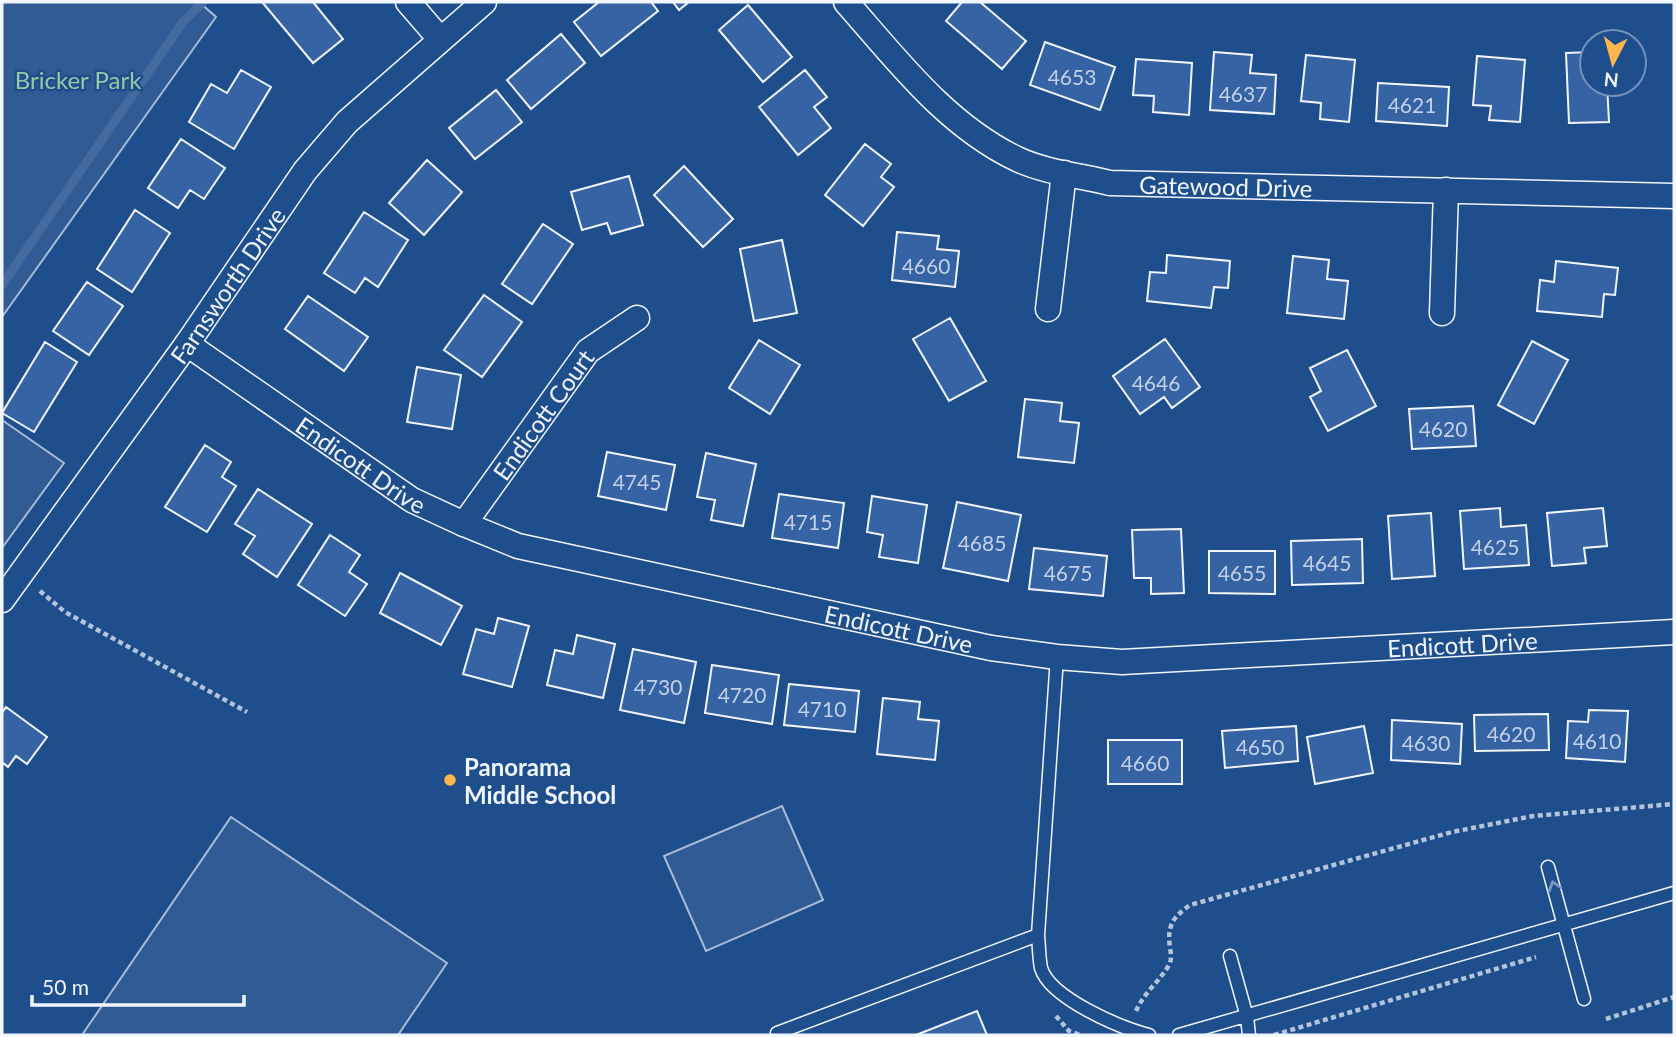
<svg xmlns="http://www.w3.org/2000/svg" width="1676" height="1037" viewBox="0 0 1676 1037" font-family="Lato,sans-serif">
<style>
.green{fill:#305b95;stroke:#a8bbd7;stroke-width:2}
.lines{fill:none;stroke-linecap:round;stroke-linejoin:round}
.stream{stroke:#446ba0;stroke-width:9}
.building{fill:#3563a3;stroke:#f2f6ff;stroke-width:2}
.lane-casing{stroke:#f2f6ff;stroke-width:15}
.street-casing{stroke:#f2f6ff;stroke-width:27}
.path{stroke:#b3c4dc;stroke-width:4.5;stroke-dasharray:5 3.5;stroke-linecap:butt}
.lane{stroke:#1f4e8c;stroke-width:12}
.street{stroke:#1f4e8c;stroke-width:24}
.oneway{stroke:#7e9ac0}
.poi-dot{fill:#ffb74d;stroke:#1f4e8c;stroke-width:2.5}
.labels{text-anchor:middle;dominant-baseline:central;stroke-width:5;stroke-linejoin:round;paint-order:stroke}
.number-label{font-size:21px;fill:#c3d1e8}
.park-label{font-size:24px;fill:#97c8a6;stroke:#1f4e8c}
.street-label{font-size:24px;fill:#f2f6ff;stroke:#1f4e8c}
.poi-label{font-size:24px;font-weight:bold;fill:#f2f6ff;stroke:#1f4e8c;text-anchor:start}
</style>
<rect width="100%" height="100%" fill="#1f4e8c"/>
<path class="green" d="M2 2H199L216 17 2 317Z
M2 420 64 463 2 548Z
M782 806 823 900 706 951 664 856Z
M231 817 447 963 398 1035H82Z"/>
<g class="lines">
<path class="stream" d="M2 285 183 22 203 2"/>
</g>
<path class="building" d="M262 2H313L343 39 313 63Z
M599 2H651L658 11 601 56 574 22Z
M673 2H689L679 10Z
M962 2H980L1026 41 1002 69 946 21Z
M748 5 792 57 763 82 719 30Z
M561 34 585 63 531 109 507 80Z
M1045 42 1115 67 1100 110 1030 85Z
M1214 52 1252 55 1250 73 1276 75 1274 114 1210 110Z
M1592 52V84H1607L1609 122 1569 123 1566 53Z
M1306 55 1355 60 1349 122 1320 119 1321 103 1301 101Z
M1477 56 1525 60 1520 122 1489 120 1491 106 1473 105Z
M1136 59 1192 63 1189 115 1153 112 1154 96 1133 95Z
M241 70 271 87 234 149 189 122 211 84 227 93Z
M805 70 827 97 814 107 831 128 798 155 759 107Z
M1378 83 1449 87 1447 126 1376 121Z
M496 90 522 122 475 159 449 128Z
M181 139 225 168 204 199 190 190 178 208 148 188Z
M865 144 891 164 881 177 894 187 863 226 825 195Z
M427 160 462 192 424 235 389 203Z
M684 166 733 219 703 247 654 195Z
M629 176 643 225 611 234 607 223 582 230 571 192Z
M135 210 170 233 132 292 97 269Z
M364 212 408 240 378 287 365 278 355 293 324 273Z
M543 224 573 244 532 304 502 284Z
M897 232 939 236 937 249 959 251 955 287 892 280Z
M782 240 797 313 754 321 740 249Z
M1167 255 1230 261 1228 288 1214 287 1211 308 1147 301 1150 272 1166 273Z
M1293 256 1329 260 1327 279 1348 281 1344 319 1287 313Z
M1556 261 1618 268 1615 295 1604 294 1602 317 1537 311 1540 280 1554 282Z
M87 282 123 306 89 355 53 331Z
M484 295 522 322 482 377 444 350Z
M308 296 368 337 344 371 285 329Z
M950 318 986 381 949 401 913 339Z
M1165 339 1200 387 1172 408 1164 397 1140 414 1113 376Z
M759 340 800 365 770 414 729 388Z
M1532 341 1568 360 1534 424 1498 405Z
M45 342 77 362 34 432 2 413Z
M1347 350 1376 406 1328 431 1310 397 1321 391 1310 368Z
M417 367 461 375 452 429 407 422Z
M1025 399 1062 403 1060 421 1079 423 1074 463 1018 457Z
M1473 406 1476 446 1412 449 1409 409Z
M205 445 231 462 222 477 236 486 207 532 165 507Z
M607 452 675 465 666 510 598 496Z
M706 453 756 464 743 526 711 520 715 500 697 497Z
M258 489 312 524 277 577 243 554 255 536 235 524Z
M779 494 844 503 838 548 772 538Z
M872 496 927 505 918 563 879 557 883 535 867 532Z
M957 502 1021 515 1008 581 943 568Z
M1500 508 1501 527 1526 525 1529 565 1464 569 1460 511Z
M1603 508 1607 546 1584 548 1586 563 1552 566 1547 513Z
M1431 513 1435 576 1392 579 1388 516Z
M1181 529 1184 593 1151 594V578H1134L1132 530Z
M330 535 360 555 349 572 367 584 345 616 298 585Z
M1362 539 1363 583 1292 585 1291 541Z
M1034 548 1107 556 1103 596 1029 589Z
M1209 551H1275V594L1209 593Z
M400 573 462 606 441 645 380 613Z
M498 618 529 626 512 687 463 674 476 629 494 634Z
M577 635 615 644 603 698 547 685 555 650 573 654Z
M633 649 696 662 684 723 620 710Z
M712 665 779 675 772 724 705 713Z
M789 684 859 691 855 732 784 725Z
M883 698 920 702 918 719 939 721 935 760 877 754Z
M6 707 47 737 27 764 16 756 8 767 2 762V713Z
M1589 710 1628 711 1625 762 1566 758 1568 721 1588 722Z
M1548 714 1549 750 1475 751 1474 715Z
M1392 720 1462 724 1460 764 1391 760Z
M1296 726 1298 761 1225 768 1222 731Z
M1364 726 1373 773 1315 784 1307 737Z
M1108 740H1182V784H1108Z
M977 1011 987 1035H916Z"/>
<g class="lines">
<g class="lane-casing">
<path id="lane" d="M1057 657 1038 935C1039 946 1039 958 1041 968 1050 998 1120 1028 1149 1035
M1548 867 1584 999
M1230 956 1247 1017 1249 1035
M777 1033 1038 935
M1179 1035 1674 893"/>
</g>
<g class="street-casing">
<g id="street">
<path d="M408 2 440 39"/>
<path id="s1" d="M846 2C897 60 946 125 1017 159 1044 172 1082 176 1110 183L1674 196"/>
<path d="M1048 309 1064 173"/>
<path d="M1442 313 1446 190"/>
<path id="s2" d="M187 344 412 500 464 524 518 546 991 648 1057 657 1122 662 1674 632"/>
<path id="s3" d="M464 524 588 351 637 318"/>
<path id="s4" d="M2 600 187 344 305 171 347 122 484 2"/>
</g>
</g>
<path class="path" d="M40 591 65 612 247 712
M1136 1011C1145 991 1160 981 1169 965 1172 959 1171 954 1170 948 1167 926 1172 918 1190 905L1452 832 1533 816 1674 804
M1056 1016 1069 1031 1080 1035
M1606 1019 1674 997
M1274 1035 1536 957"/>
<use href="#lane" class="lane"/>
<use href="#street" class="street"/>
</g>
<defs><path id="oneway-chevron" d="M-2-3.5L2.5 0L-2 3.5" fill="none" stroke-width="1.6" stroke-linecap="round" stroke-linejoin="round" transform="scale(1.75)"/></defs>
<use class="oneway" href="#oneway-chevron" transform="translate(1554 886) rotate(-107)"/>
<circle class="poi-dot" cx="450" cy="780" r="7"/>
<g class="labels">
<g class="number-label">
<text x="1072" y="76">4653</text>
<text x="1243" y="93">4637</text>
<text x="1412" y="104">4621</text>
<text x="926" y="265">4660</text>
<text x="1156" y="382">4646</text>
<text x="1443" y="428">4620</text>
<text x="637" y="481">4745</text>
<text x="808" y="521">4715</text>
<text x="982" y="542">4685</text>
<text x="1495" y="546">4625</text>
<text x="1327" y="562">4645</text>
<text x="1068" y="572">4675</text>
<text x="1242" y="572">4655</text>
<text x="658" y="686">4730</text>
<text x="742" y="694">4720</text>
<text x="822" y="708">4710</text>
<text x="1511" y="733">4620</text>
<text x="1597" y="740">4610</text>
<text x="1426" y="742">4630</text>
<text x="1260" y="746">4650</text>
<text x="1145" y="762">4660</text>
</g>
<g class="park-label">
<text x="78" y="79">Bricker Park</text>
</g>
<g class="street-label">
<text stroke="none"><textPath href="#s1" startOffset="446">Gatewood Drive</textPath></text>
<text stroke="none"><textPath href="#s4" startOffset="387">Farnsworth Drive</textPath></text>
<text stroke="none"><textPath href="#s3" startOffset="135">Endicott Court</textPath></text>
<text stroke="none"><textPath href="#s2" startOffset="212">Endicott Drive</textPath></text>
<text stroke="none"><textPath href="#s2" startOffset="779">Endicott Drive</textPath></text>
<text stroke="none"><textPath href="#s2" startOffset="1346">Endicott Drive</textPath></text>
</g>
<g class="poi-label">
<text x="464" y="766">Panorama<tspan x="464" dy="28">Middle School</tspan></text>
</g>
</g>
<rect width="1676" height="1037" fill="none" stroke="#f2f6ff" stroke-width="7"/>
<g transform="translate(1613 63) rotate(186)"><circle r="33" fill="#1f4e8c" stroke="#7391ba" stroke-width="2"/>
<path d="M0-5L12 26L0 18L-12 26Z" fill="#ffb74d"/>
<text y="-10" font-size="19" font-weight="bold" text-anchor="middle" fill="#f2f6ff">N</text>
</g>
<path d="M32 995v10h212v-10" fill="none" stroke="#f2f6ff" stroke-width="3.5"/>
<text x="42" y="995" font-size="21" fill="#f2f6ff" stroke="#1f4e8c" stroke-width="5" paint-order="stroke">50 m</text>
</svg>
